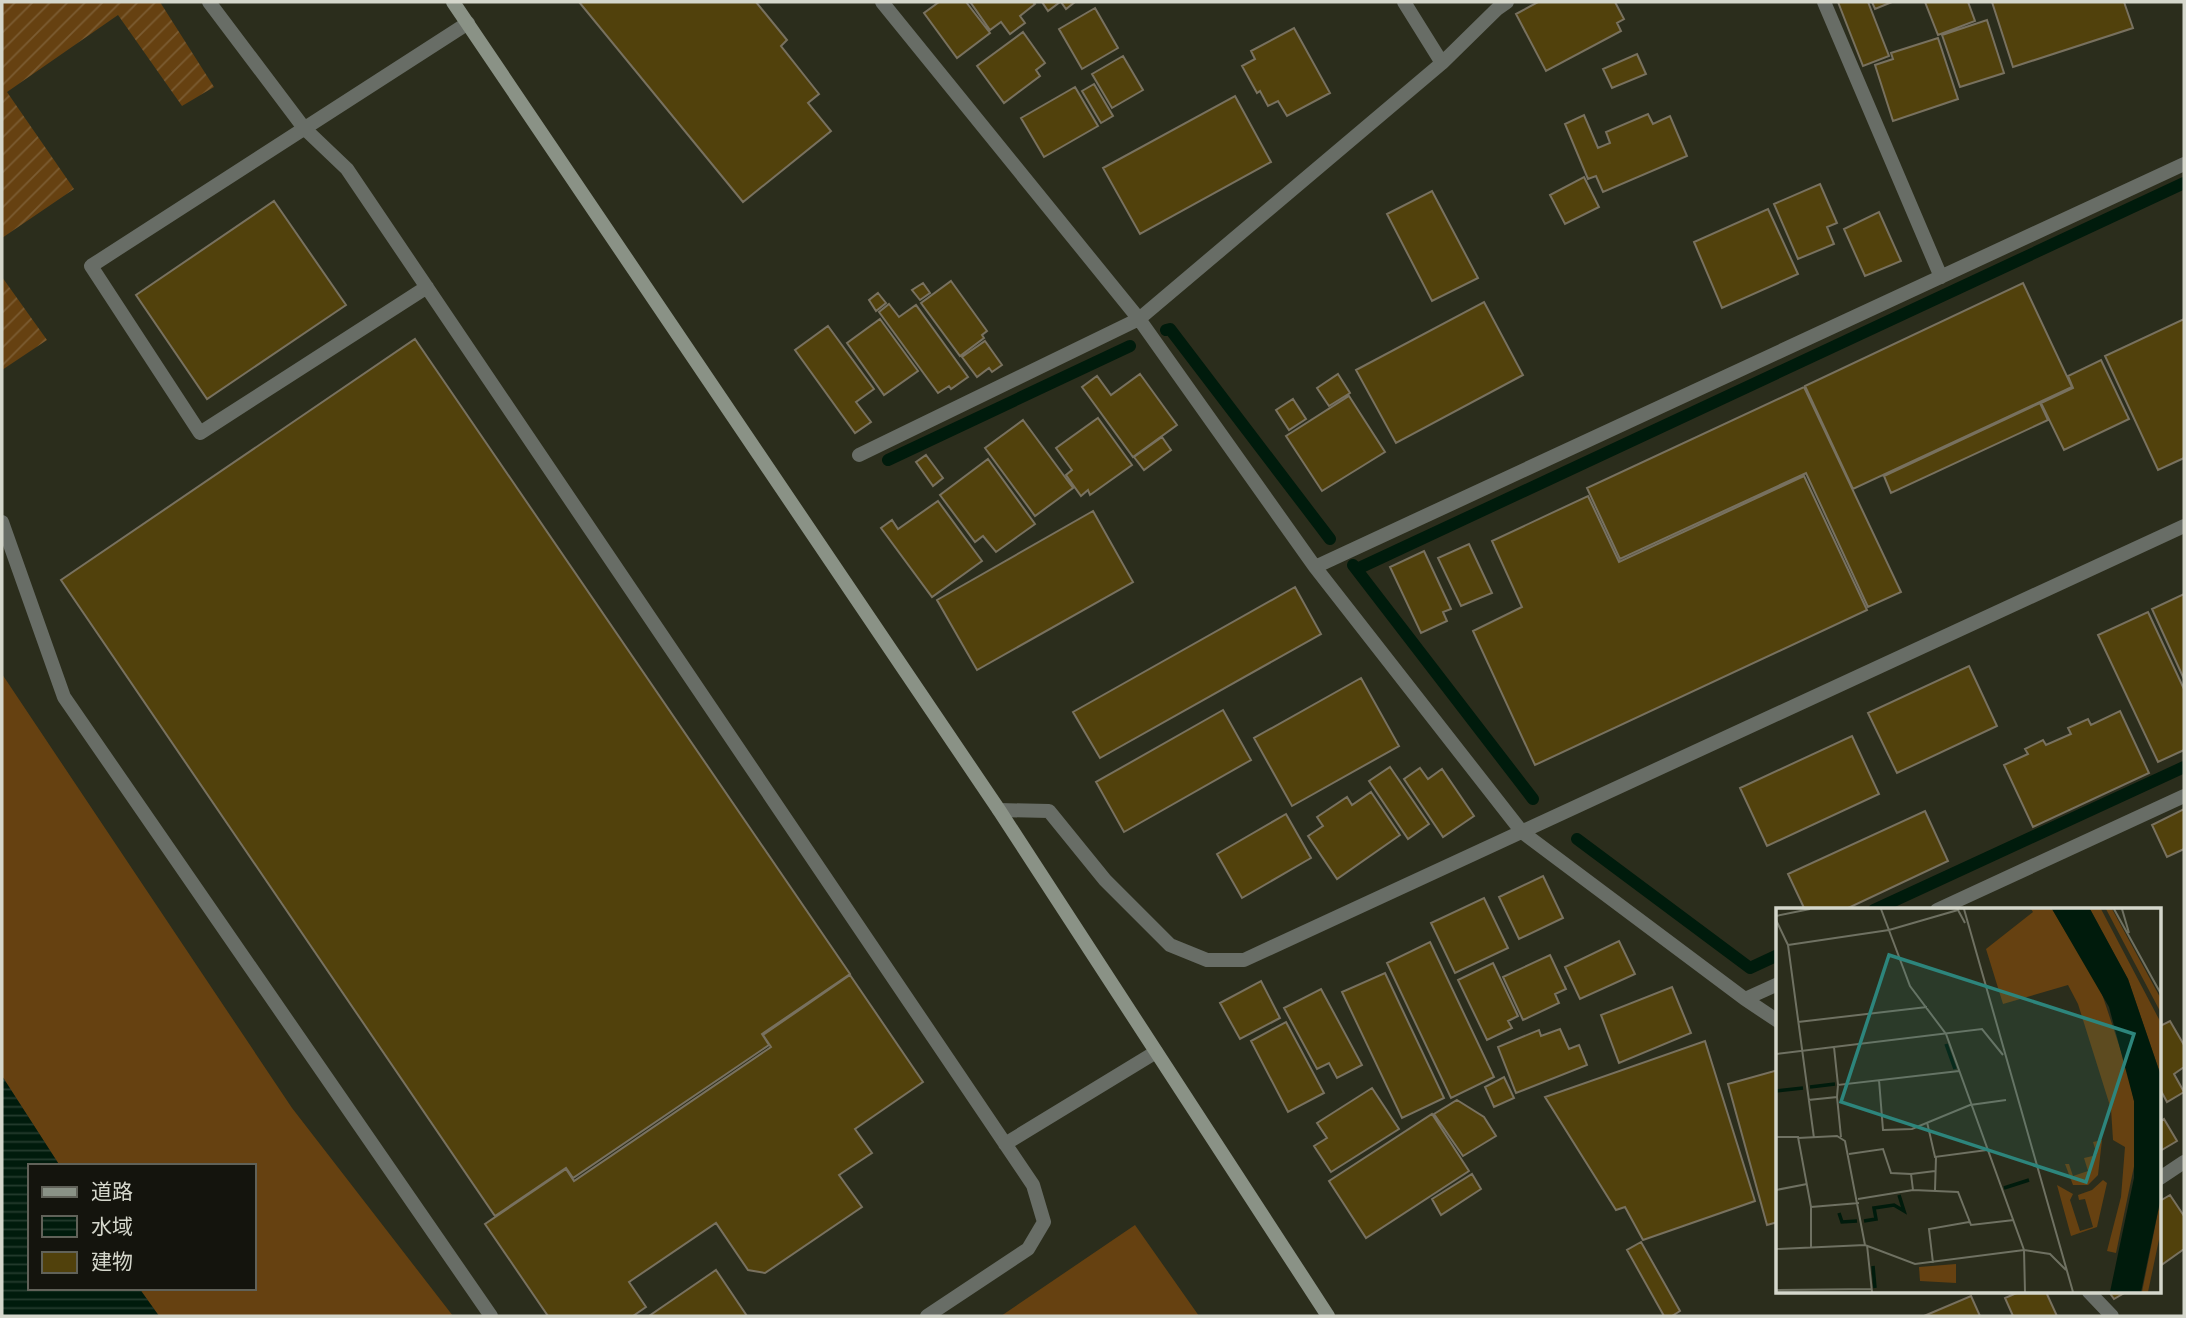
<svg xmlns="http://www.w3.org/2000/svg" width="2186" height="1318" viewBox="0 0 2186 1318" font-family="'Open Sans','Noto Sans JP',sans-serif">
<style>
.grass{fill:#664111}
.garden{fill:url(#garden-furrows)}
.water{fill:url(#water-rules)}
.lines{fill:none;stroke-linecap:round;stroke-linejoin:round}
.stream{stroke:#001b0c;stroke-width:12}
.building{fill:#51410c;stroke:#78715f;stroke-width:2}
.lane{stroke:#686d66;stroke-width:14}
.street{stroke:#686d66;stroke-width:14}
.secondary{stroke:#8a9286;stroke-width:14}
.inset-river{fill:none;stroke:#001b0c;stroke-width:3.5}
.inset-road{fill:none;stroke:#6f7162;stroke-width:2}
.view{fill:#2d857c;fill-opacity:0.15;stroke:#2d857c;stroke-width:3.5}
.inset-edge{fill:none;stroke:#d5d7cc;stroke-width:3.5}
</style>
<defs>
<pattern id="garden-furrows" width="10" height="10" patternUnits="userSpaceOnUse" patternTransform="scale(1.75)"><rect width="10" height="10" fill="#664111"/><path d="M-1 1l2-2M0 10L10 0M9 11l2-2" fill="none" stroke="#7b5c32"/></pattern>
<pattern id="water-rules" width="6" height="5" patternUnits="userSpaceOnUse" patternTransform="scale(1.75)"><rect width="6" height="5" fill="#001b0c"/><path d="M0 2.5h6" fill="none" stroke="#243b2e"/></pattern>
</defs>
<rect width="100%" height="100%" fill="#2b2d1c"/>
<path class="grass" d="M2 674 292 1108 453 1316H159L139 1288H254V1166H60L2 1076Z
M1135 1225 1199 1316H1001Z"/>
<path class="garden" d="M2 2H160L214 87 182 106 118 15 7 92 74 189 2 238Z
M2 277 47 340 2 370Z"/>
<path class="water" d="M2 1076 60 1166H30V1288H139L159 1316H2Z"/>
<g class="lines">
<path class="stream" d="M1166 330 1170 329 1330 539
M888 460 1130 346
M1353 565 1533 799
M1357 569 2184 183
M1577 839 1750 968 1778 955
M1874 910 2184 767"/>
</g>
<path class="building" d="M579 2H756L787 40 781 46 819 94 808 103 831 131 743 202Z
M939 2H966L990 33 957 58 924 13Z
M972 2H1033L1035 4 1020 16 1025 23 1010 34 1001 22 990 30 971 3Z
M1042 2H1060L1048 11Z
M1061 2H1075L1066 9Z
M1538 2H1615L1624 19 1617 23 1621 31 1546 71 1516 14Z
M1838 2H1868L1889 56 1863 66Z
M1872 2H1892L1875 9Z
M1925 2H1968L1975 21 1938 35Z
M1992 2H2124L2133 28 2013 67Z
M1095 8 1118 48 1082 69 1059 29Z
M1987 20 2004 73 1960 87 1942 35Z
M1294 28 1330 93 1287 116 1278 101 1268 106 1260 91 1257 93 1242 66 1255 59 1251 51Z
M1023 32 1045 63 1036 70 1040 76 1004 103 977 66Z
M1938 38 1958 99 1893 121 1875 65 1893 59 1891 53Z
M1637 54 1646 74 1612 88 1603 69Z
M1123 56 1143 90 1112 108 1092 74Z
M1094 84 1113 116 1101 123 1082 91Z
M1075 87 1098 126 1044 157 1021 118Z
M1235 96 1271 162 1140 234 1103 168Z
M1648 114 1653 124 1670 116 1687 156 1603 192 1596 176 1588 179 1565 124 1584 115 1598 148 1610 143 1606 132Z
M1584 177 1599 207 1565 224 1550 195Z
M1820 184 1837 223 1827 227 1834 244 1798 259 1774 204Z
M1432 191 1478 278 1432 301 1387 214Z
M274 201 346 305 207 399 136 295Z
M1768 209 1798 274 1722 308 1694 242Z
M1879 212 1901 261 1865 276 1844 229Z
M951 281 987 331 982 335 984 338 960 356 921 303Z
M923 283 930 293 920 300 912 290Z
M2023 283 2072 387 1853 489 1805 386Z
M878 293 886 303 876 311 869 300Z
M1484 302 1523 375 1396 443 1356 370Z
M889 304 899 317 916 305 968 377 951 389 949 386 938 393 879 312Z
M880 319 918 371 884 395 847 343Z
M2184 319V458L2158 470 2105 356Z
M828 326 874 389 856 402 871 422 855 433 795 350Z
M415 339 850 974 762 1034 769 1045 573 1178 566 1168 495 1216 61 580Z
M985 341 1002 365 992 372 989 368 977 377 962 357Z
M2101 360 2129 419 2064 450 2041 403 2073 388 2068 376Z
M1140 374 1177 425 1133 457 1082 387 1097 376 1111 395Z
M1338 374 1350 393 1329 406 1317 388Z
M1804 387 1901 592 1868 607 1806 473 1620 559 1587 488Z
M1349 396 1385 452 1322 491 1286 436Z
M1293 399 1306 419 1289 430 1276 410Z
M2040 403 2048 420 1891 493 1884 476Z
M1098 418 1132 465 1090 495 1088 490 1081 496 1066 475 1072 470 1056 448Z
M1023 420 1073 488 1035 516 985 448Z
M1162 437 1171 450 1144 470 1134 457Z
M926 455 943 478 933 486 916 462Z
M988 459 1035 524 996 552 983 536 975 542 940 495Z
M1804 476 1867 610 1535 765 1473 631 1522 607 1492 541 1588 496 1619 562Z
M938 501 982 561 932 597 881 528 892 520 898 529Z
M1093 511 1133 582 977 670 937 600Z
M1469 544 1492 593 1461 606 1438 558Z
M1424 551 1451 609 1443 612 1447 621 1421 633 1390 567Z
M1295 587 1321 634 1100 758 1073 712Z
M2184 594V679L2152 609Z
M2148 612 2184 689V750L2158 762 2098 635Z
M1969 666 1997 726 1897 773 1868 713Z
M1361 678 1399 746 1292 806 1254 738Z
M1223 710 1251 760 1124 832 1096 782Z
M2120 711 2149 773 2033 827 2004 765 2028 754 2025 749 2043 740 2046 745 2071 734 2068 728 2088 719 2091 725Z
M1852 736 1879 794 1767 846 1740 788Z
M1390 767 1429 824 1408 839 1369 781Z
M1420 768 1428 779 1442 769 1474 816 1443 837 1404 779Z
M1371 792 1400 835 1337 879 1308 836 1323 826 1317 817 1347 797 1352 805Z
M2184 809V849L2167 857 2152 825Z
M1925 811 1948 861 1844 910H1805L1788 874Z
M1286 814 1311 858 1242 898 1217 854Z
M1543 876 1563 918 1519 939 1499 897Z
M1484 898 1508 948 1455 973 1431 923Z
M1619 941 1635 974 1580 999 1565 967Z
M1430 942 1494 1077 1451 1098 1387 963Z
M1550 955 1566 989 1555 994 1559 1003 1523 1020 1503 977Z
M1493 963 1518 1016 1508 1021 1512 1028 1487 1040 1458 980Z
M1385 973 1444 1098 1402 1118 1342 992Z
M850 975 923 1082 855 1129 872 1153 839 1175 862 1207 765 1273 748 1270 716 1223 629 1282 646 1307 633 1316H548L485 1224 566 1169 574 1181 771 1047 763 1035Z
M1261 981 1280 1018 1240 1039 1220 1003Z
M1672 987 1691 1033 1619 1063 1601 1015Z
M1321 989 1362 1065 1337 1078 1329 1063 1317 1069 1284 1008Z
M2170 1021 2184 1045V1067L2174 1074 2184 1092 2167 1102 2160 1089V1026Z
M1286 1022 1324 1093 1288 1112 1251 1041Z
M1560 1029 1569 1049 1579 1045 1587 1065 1516 1093 1498 1047 1539 1030 1541 1036Z
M1705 1041 1755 1201 1643 1240 1625 1207 1616 1210 1545 1097Z
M1778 1070V1222L1767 1225 1728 1084Z
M1504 1077 1514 1098 1494 1107 1485 1087Z
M1372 1088 1399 1129 1331 1172 1314 1146 1327 1138 1317 1123Z
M1457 1100 1484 1117 1496 1136 1463 1156 1434 1114Z
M1432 1114 1469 1171 1366 1238 1329 1181Z
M2164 1119 2177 1141 2160 1151V1122Z
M1472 1174 1481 1189 1441 1215 1432 1199Z
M2170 1195 2184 1216V1249L2160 1266V1201Z
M1641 1242 1680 1311 1672 1316H1664L1627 1250Z
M716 1270 747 1316H649Z
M2019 1292H2046L2057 1316H2013L2005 1298Z
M2109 1292H2126L2114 1299Z
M1971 1296 1980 1316H1924Z"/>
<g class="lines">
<path class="lane" d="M209 2 304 128 347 169 1033 1185 1044 1222 1028 1249 927 1316
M427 287 200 433 91 266 468 23
M2 522 64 697 491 1316
M1005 1144 1156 1052
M2160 1178 2184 1162"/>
<path class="street" d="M882 2 1139 319 1315 567 1522 832 1745 999 1778 1021
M1404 2 1442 63
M1824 2 1941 277
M859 455 1139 319 1442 63 1497 9 1507 2
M1315 567 2184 164
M999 810 1049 811 1105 880 1170 945 1207 960H1244L2184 526
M1937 910 2184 796
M1745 999 1778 984
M2089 1292 2112 1316"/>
<path class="secondary" d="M453 2 999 810 1328 1316"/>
</g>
<g transform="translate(1776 908)">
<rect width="385" height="385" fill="#2b2d1c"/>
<path d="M255 1H276L324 80 351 161 358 193 361 244 340 345 331 343 345 289 349 239 337 232 335 201 302 96 292 77 227 96 210 41 257 4ZM314 1H325L385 115V168L352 71ZM330 1H336L385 91V105ZM385 289V322L372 384H366Z" fill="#664111"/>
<path d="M180 356V375L144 373 143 359Z" fill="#664111"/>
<path d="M326 232 322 267 312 277H297L289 256H293L297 268 312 263 308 250 321 247 317 234ZM327 272 331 275 321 319 295 328 281 277 297 286 294 292 304 323 317 319 309 291 303 292 302 287 316 282Z" fill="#664111"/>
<path d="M276 1H314L352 71 385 168V289L365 384H334L358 270V193L333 99Z" fill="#001b0c"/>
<path class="inset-river" d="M170 136 179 161M34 179 59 176M0 183 27 180M228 280 253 272M63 305 66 314 81 313M88 313 100 311 98 300 118 297 128 303 123 287M97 358 99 380"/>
<path class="inset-road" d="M105 1 134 78 170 126 248 342 249 384M188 1 297 384M338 1 385 86M346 1 353 25M0 8 34 1M0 12 12 37 38 230M12 37 113 22 182 2 189 15M22 114 151 99M58 139 62 177 183 163M0 146 206 121 227 147M103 172 107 222 136 221 194 197 230 192M61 189 65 229M32 192 61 189 62 177M151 214 159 249 211 242M0 229H22L35 299V339M22 230 61 228 69 233 89 337M73 246 107 241 115 265 135 266 137 282M135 266 159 263M0 282 31 276M159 282 160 249M82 291 137 282 182 284 195 317 238 312M35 299 83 295M91 337 96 384M0 341 89 337 139 356 248 342 274 346 290 362M157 355 153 321 193 314M0 382 96 381"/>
<path class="view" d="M113 47 358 126 310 274 65 194Z"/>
<rect width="385" height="385" class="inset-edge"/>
</g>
<rect width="2186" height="1318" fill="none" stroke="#d5d7cc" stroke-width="7"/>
<rect x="28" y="1164" width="228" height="126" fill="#14140d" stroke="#616259" stroke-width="2"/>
<rect x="42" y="1187" width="35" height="10" fill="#8a9286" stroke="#616259" stroke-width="2"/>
<text x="91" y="1199" font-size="21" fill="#d5d7cc">道路</text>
<rect x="42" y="1216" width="35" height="21" fill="url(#water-rules)" stroke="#616259" stroke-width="2"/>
<text x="91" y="1234" font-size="21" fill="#d5d7cc">水域</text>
<rect x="42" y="1252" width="35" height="21" fill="#51410c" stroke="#616259" stroke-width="2"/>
<text x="91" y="1269" font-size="21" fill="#d5d7cc">建物</text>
</svg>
